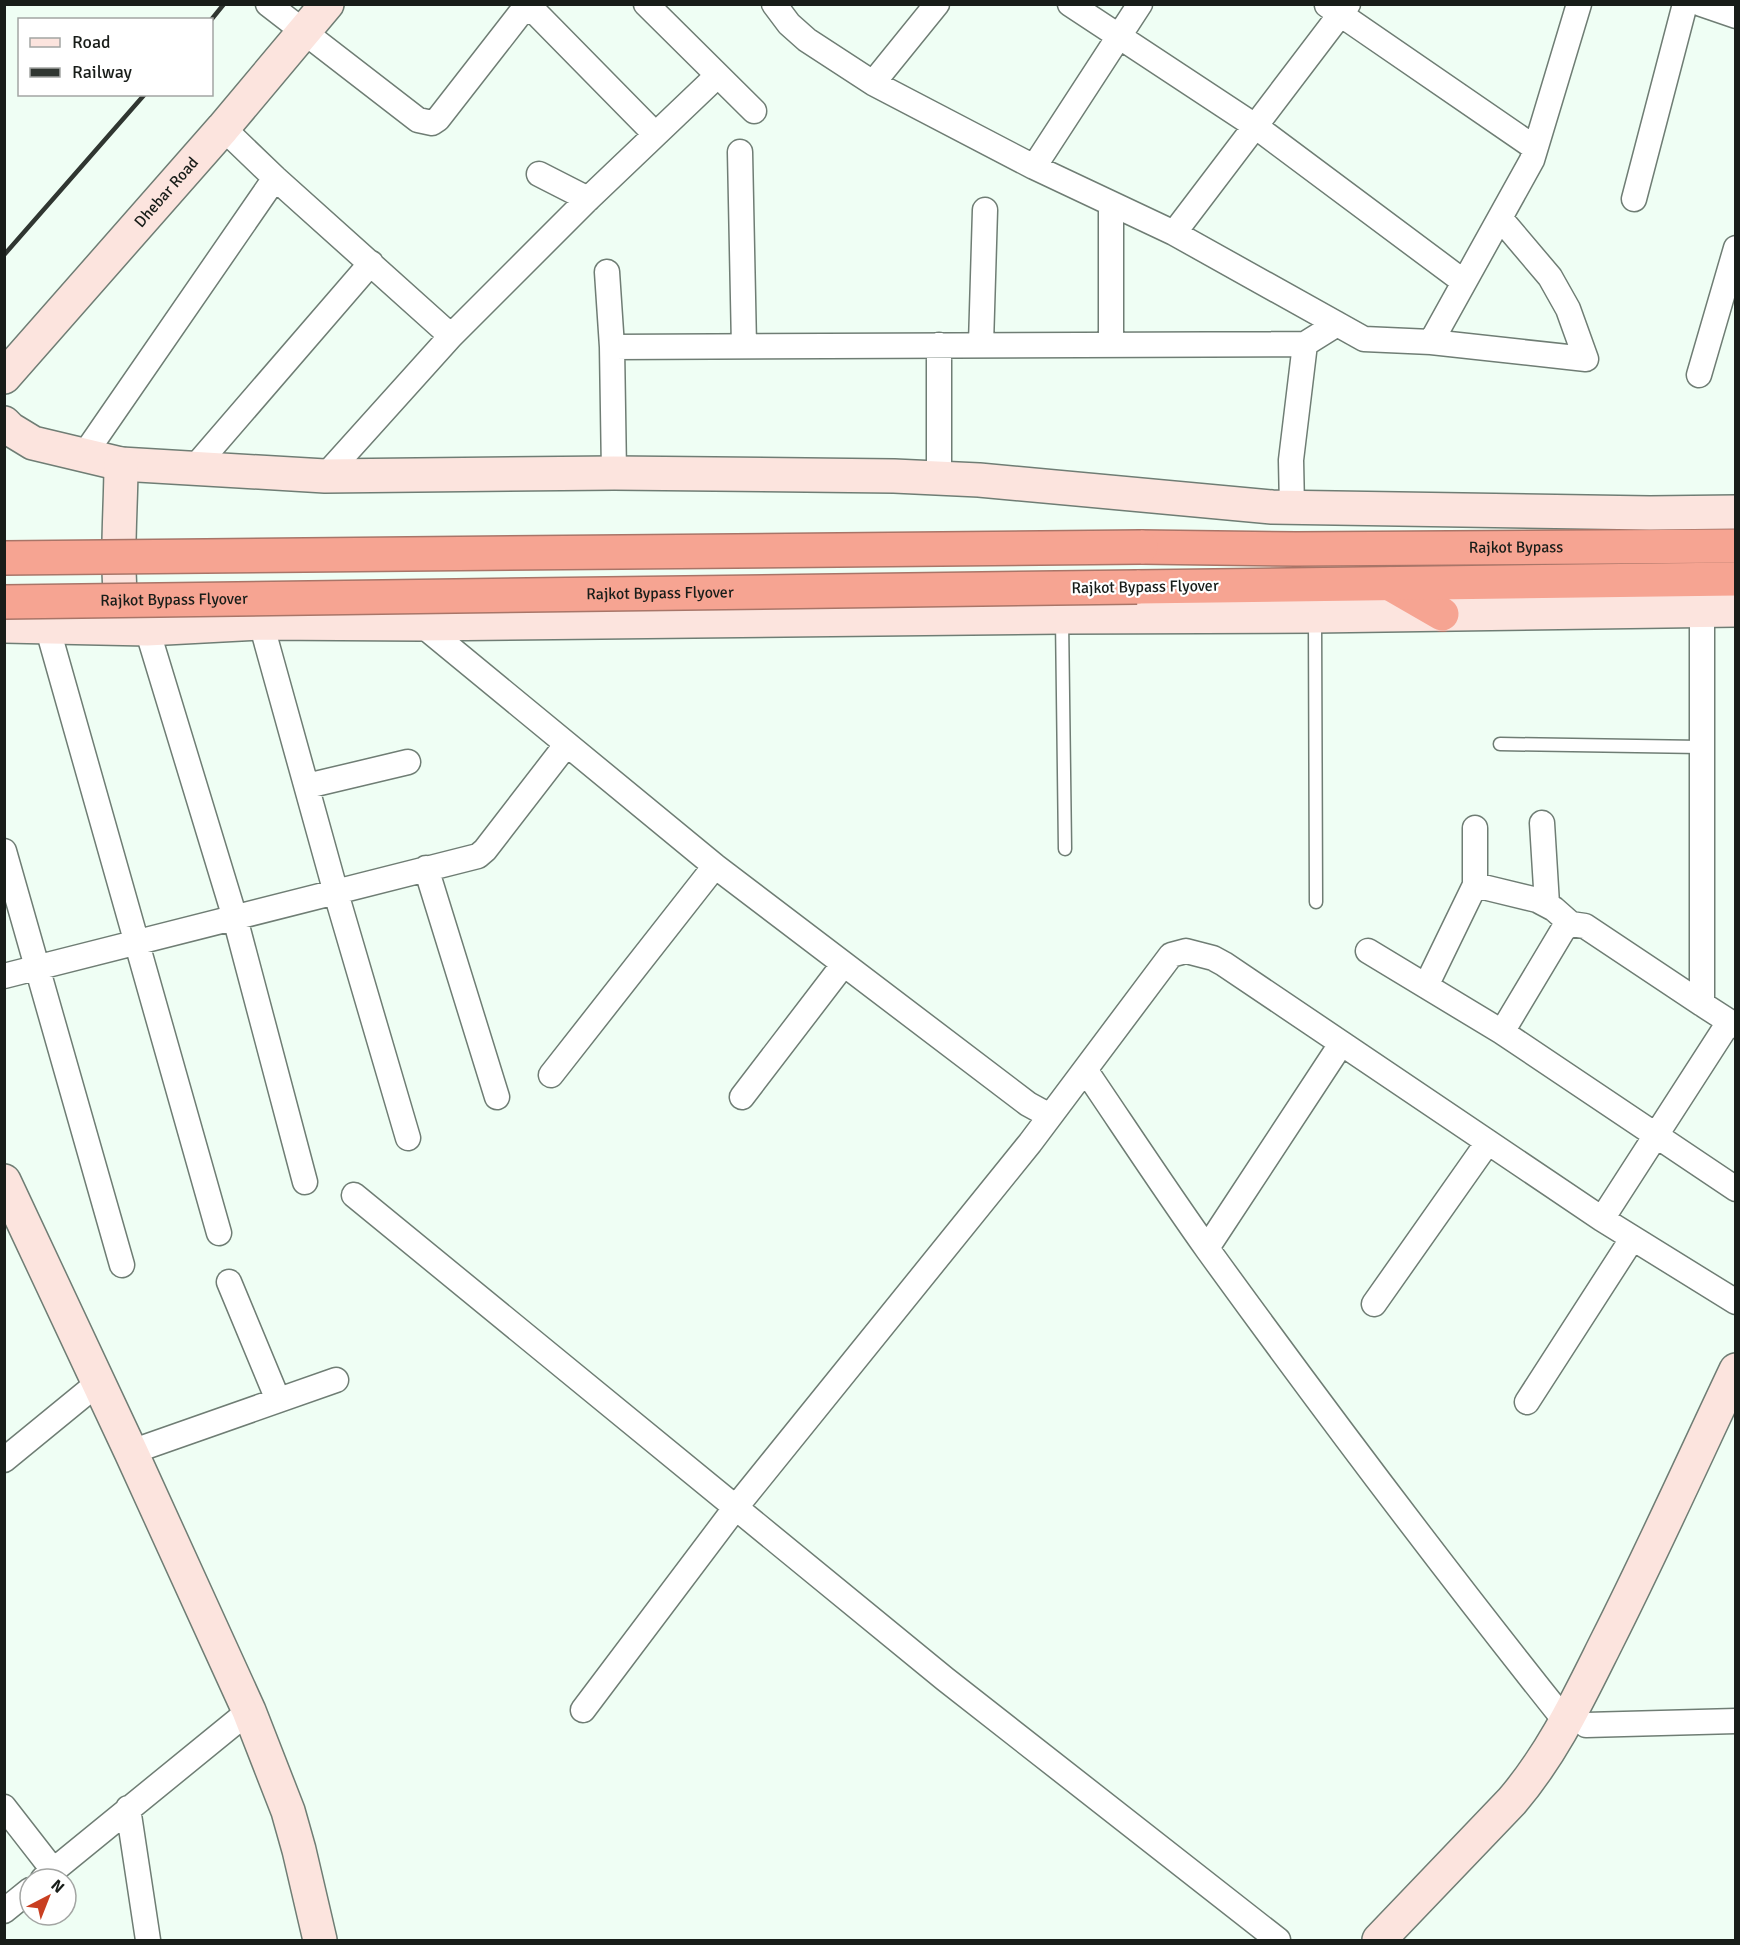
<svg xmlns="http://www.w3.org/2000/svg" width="1740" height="1945" viewBox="0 0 1740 1945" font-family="Signika,sans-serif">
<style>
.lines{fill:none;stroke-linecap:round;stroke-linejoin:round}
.lane-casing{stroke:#6f7d74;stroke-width:15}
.street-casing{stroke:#6f7d74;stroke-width:27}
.secondary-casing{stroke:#6f7d74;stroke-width:36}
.highway-casing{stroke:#a87568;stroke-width:36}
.lane{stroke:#fff;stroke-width:12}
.street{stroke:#fff;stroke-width:24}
.secondary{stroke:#fce4de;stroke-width:33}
.highway{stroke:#f6a492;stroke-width:33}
.rail{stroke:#303631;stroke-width:4.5}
.highway-bridge-casing{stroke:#a87568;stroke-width:36;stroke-linecap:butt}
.highway-bridge{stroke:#f6a492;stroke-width:33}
.labels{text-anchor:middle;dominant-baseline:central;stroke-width:4.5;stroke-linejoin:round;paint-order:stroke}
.street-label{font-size:16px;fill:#181d19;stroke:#fff}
</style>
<rect width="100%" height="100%" fill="#effef4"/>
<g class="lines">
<g class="lane-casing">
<path id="lane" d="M1062 618 1065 849
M1315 618 1316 902
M1500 744 1701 747"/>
</g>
<g class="street-casing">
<path id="street" d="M268 4 418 120 432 123 438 119 519 15 528 10 536 13 655 134
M646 4 754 111
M774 4 789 24 807 40 873 83 1034 167 1174 233 1364 339 1431 342 1586 359 1568 309 1550 277 1500 218
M1070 4 1255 126 1464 282
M1701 4 1736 16
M1327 5 1535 148
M873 83 937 4
M223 128 275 178 451 336
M740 152 744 346
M1034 167 1140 4
M539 174 588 199
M1634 199 1685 4
M1174 233 1348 4
M607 272 612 347 614 473
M1431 342 1532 160 1579 4
M981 344 985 210
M1111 344V204
M612 347 1305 344 1337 324
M1699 375 1736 248
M84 455 275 178
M194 468 371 263
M325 476 451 336 588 199 717 76
M939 478V345
M1292 508 1291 460 1305 344
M1702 610V1004L1736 1026
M261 623 336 893 408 1138
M421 624 715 866 1028 1104 1050 1116
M47 626 219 1233
M147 629 235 918 305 1182
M307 786 408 762
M1542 823 1547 904
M4 851 122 1265
M426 868 497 1097
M1475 885 1537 900 1554 909 1571 924
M1368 951 1502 1032 1736 1189
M4 976 478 856 485 850 566 745
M1426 986 1475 885V828
M1502 1032 1563 930 1571 924 1585 926 1702 1004
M1086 1071C1126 1130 1166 1191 1208 1250 1324 1410 1443 1568 1566 1722
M551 1075 715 866
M742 1097 843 965
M354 1195 945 1679 1278 1940
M1602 1219 1729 1022
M1207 1248 1341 1044
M229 1282 278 1400
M1374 1304 1488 1142
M1527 1402 1632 1239
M131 1452 336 1380
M4 1460 98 1383
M583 1710 736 1507 1030 1143 1171 955 1186 951 1213 958 1224 964 1602 1219 1736 1302
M1586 1725 1736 1721
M4 1807 53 1870
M128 1808 148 1940
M43 1879 249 1711
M4 1911 30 1890"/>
</g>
<g class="secondary-casing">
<g id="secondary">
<path id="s1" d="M4 377 223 128 327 4"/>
<path d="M4 423 10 429 33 443 121 464 325 476 614 473 894 476 979 480 1272 507 1650 513 1736 512"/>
<path d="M121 464C121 517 114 576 125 628"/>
<path d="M4 626 147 629 261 623 421 624 1062 617 1315 616 1736 610"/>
<path d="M4 1181 131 1452 249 1711 288 1811 299 1850 320 1940"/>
<path d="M1379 1940 1512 1801C1553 1753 1579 1697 1607 1641 1652 1552 1693 1461 1736 1370"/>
</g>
</g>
<g class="highway-casing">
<g id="highway">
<path id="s2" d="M1141 547 1296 549 1736 546"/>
<path d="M1390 584 1442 614"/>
<path d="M1137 587 1736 579"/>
</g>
</g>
<use href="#lane" class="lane"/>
<use href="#street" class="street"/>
<use href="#secondary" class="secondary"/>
<use href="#highway" class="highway"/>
<path class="rail" d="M211 20 224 4
M4 255 145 94"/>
<g class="highway-bridge-casing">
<g id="highway-bridge">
<path d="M4 558 1141 547"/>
<path id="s3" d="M4 602 1137 587"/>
</g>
</g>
<use href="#highway-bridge" class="highway-bridge"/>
</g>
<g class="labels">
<g class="street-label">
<text stroke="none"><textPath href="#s1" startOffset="246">Dhebar Road</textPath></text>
<text stroke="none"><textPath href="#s2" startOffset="375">Rajkot Bypass</textPath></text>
<text transform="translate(1145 587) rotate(-1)">Rajkot Bypass Flyover</text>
<text stroke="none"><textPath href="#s3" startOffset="656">Rajkot Bypass Flyover</textPath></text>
<text stroke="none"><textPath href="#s3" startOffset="170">Rajkot Bypass Flyover</textPath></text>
</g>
</g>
<rect width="1740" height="1945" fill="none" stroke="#181d19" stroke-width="12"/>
<rect x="18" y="18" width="195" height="78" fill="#ffffff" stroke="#a3a5a3" stroke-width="1.5"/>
<rect x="30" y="38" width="30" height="9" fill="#fce4de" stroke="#a3a5a3" stroke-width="1.5"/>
<text x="72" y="48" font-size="18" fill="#181d19">Road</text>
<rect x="30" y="68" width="30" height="9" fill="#303631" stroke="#a3a5a3" stroke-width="1.5"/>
<text x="72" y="78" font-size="18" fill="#181d19">Railway</text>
<g transform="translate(48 1897) rotate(42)"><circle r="28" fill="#ffffff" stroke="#a3a5a3" stroke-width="1.5"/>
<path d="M0-4.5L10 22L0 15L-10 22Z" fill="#c93f21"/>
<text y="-9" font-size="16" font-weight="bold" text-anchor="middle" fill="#181d19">N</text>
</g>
</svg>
